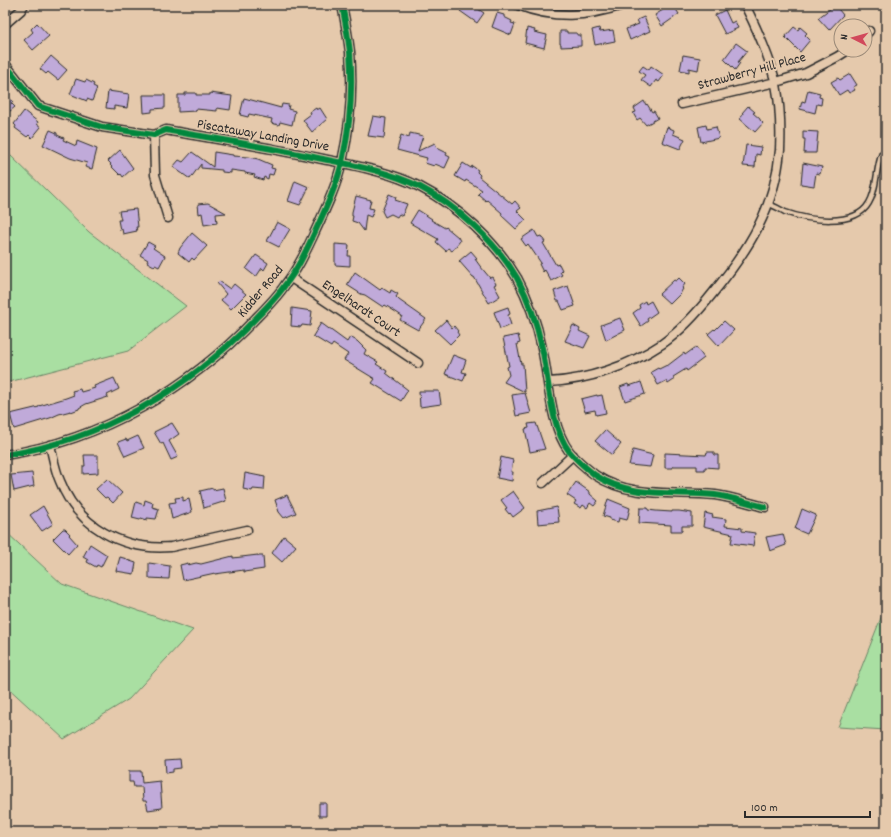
<svg xmlns="http://www.w3.org/2000/svg" width="891" height="837" viewBox="0 0 891 837" font-family="Dekko,sans-serif">
<style>
.green{fill:#a9dfa2;stroke:#6a8566}
.building{fill:#c0aad9;stroke:#2b2b2b}
.lines{fill:none;stroke-linecap:round;stroke-linejoin:round}
.service-casing{stroke:#2b2b2b;stroke-width:7}
.minor-casing{stroke:#2b2b2b;stroke-width:11}
.service{stroke:#e5c9ac;stroke-width:4}
.minor{stroke:#e5c9ac;stroke-width:8}
.cycleway-casing{stroke:#e5c9ac;stroke-width:8}
.cycleway{stroke:#00873e;stroke-width:6}
.labels{text-anchor:middle;dominant-baseline:central;stroke-width:4;stroke-linejoin:round;paint-order:stroke}
.street-label{font-size:14px;fill:#2b2b2b;stroke:#e5c9ac}
</style>
<rect width="100%" height="100%" fill="#e5c9ac"/>
<filter id="ink" filterUnits="userSpaceOnUse"><feTurbulence type="fractalNoise" baseFrequency=".025" numOctaves="2"/><feDisplacementMap in="SourceGraphic" scale="8" xChannelSelector="R" yChannelSelector="G"/><feConvolveMatrix kernelMatrix="1 2 1 2 8 2 1 2 1" color-interpolation-filters="sRGB"/></filter>
<g filter="url(#ink)">
<path class="green" d="M5 155 11 156 89 232 186 306 128 351 5 383Z
M5 531 62 584 193 630 129 699 64 739 5 685Z
M886 605V730L838 727Z"/>
<path class="building" d="M464 5H472L484 13 477 23 460 11Z
M665 5H673L679 14 662 26 655 15 666 8Z
M835 5 843 15 829 30 818 18Z
M725 10 731 23 735 21 738 28 725 34 715 15Z
M497 13 504 15V17L512 21 511 23 515 24 511 35 492 27Z
M644 17 650 31 630 40 626 29 639 24 637 20Z
M37 23 49 36 33 50 24 40 33 32 31 29Z
M794 27 798 30 800 27 807 33 805 35 810 40 800 52 785 37Z
M527 28 535 30 534 32 547 35 544 48 525 43Z
M599 28 600 32 613 30 615 41 595 45 592 30Z
M560 31H567V33H577V35H581V46L561 47V44H560Z
M736 43 747 51 738 62 740 63 735 70 724 59Z
M683 55 700 58 698 70 689 68V72L680 70Z
M51 56 67 70 58 80 48 72 46 74 40 69Z
M643 66 649 70 651 66 664 75 659 82 656 80 651 87 641 80 645 75 639 71Z
M850 74 857 85 853 87 855 90 849 93 847 90 839 95 831 82 838 78 840 80Z
M76 79 85 82 86 80 94 84 93 86 97 88 92 101 87 99V101L70 94Z
M808 90 820 93 819 97 822 98 821 105 817 104 815 113 800 109 802 101 805 102Z
M108 91 129 94 127 108 114 106V109L106 108Z
M5 93 13 102 11 103 15 107 5 115Z
M185 93H196V95H210V93L232 96 230 110 217 108V111L196 109V111L178 112V95H185Z
M143 95H165V108L152 109V112L144 113Z
M244 98 281 108 282 104 289 105 288 109 295 111 292 125 280 122 279 125 271 123 272 119 249 114 248 117 240 115Z
M644 101 646 105 647 104 652 112 654 111 658 118 646 125 640 118 637 120 633 113 636 112 634 108Z
M748 106 755 112 753 113 760 119V120L763 123 755 132 740 119 743 113H742Z
M316 108 317 110 320 108 327 119 312 132 303 120 311 114 310 112Z
M24 111 38 122 37 124 41 127 32 138 29 135 27 137 15 128 16 126 14 124Z
M373 116 386 118 384 138 368 136Z
M706 125 707 129 716 127 719 138 701 142 698 127Z
M667 127 674 130 673 134 685 139 680 149 662 142Z
M50 130 57 133V135L64 138 63 140 76 146 77 141 97 149 92 169 85 167 87 163 70 158 43 145Z
M803 131 818 132 816 153H804L805 139H803Z
M410 133 423 136 418 151 435 143 437 148 447 153 446 155 450 157 445 168 435 164 434 166 425 163 427 158 397 150 401 135 409 138Z
M746 145 761 147 760 155 756 154 755 167 743 166Z
M120 150 133 168 123 177 121 174 120 175 110 165 111 164 108 161Z
M192 152 213 167 214 152 233 155V156L249 157 258 159 272 165 271 168 275 169 273 175 269 174 268 179 264 177 263 180 254 177 255 175 245 173V172L231 170V173L222 172V170L201 168V164L190 179 173 167 179 160 183 162Z
M463 163 471 168 472 166 478 170 477 172 480 175 479 177 512 204 515 201 521 208 517 211 526 220 516 229 501 215 502 213 487 200 486 201 478 194 482 190 466 180 465 182 455 176Z
M803 163 822 167 820 174 816 173 814 186 801 184Z
M295 181 309 187 300 205 288 201Z
M389 194 396 197 395 200 407 204 402 216 399 214 397 217 391 214 385 217 382 211Z
M356 196 371 200 369 208 374 209 371 217 366 215 364 231 358 223 352 221 353 216H352V212Z
M208 203 226 213 216 214 217 223 204 225 202 213 199 214 198 204Z
M136 209 138 227H136L137 231 123 234 122 229 120 230 118 220H121L119 211Z
M418 210 432 219 431 220 445 228 446 227 458 237 460 241 452 251 448 248 446 251 436 242 438 239 410 223Z
M277 222 290 229 279 247 267 241Z
M534 230 538 237 541 236 545 242 543 243 556 265 559 264 562 270 560 272 562 275 551 281 545 270 543 272 539 264 541 263 528 244 526 246 521 239Z
M192 233 207 246 194 260 192 258 189 262 178 253 180 248Z
M148 242 155 246 153 248 165 256 159 267 155 265 154 266 147 262 148 260 140 255Z
M335 244 349 245 348 256H350V266L335 265Z
M471 251 477 258 475 259 480 266 490 278 492 277 496 284 494 285 500 296 489 303 474 277H473L459 261Z
M256 255 268 263 264 270 262 268 256 277 246 269Z
M355 272 380 290 382 288 390 293 391 290 398 294 396 297 399 300 426 319 418 330 400 320 402 316 385 305 383 307 365 295 361 294 347 285Z
M679 278 685 284 682 288 683 289 681 292V293L670 304 659 294 674 280 676 281Z
M219 281 230 289 234 284 246 294 231 309 221 300 226 294 217 283Z
M568 286 575 306 563 310 559 301H557L554 291Z
M645 301 646 304 651 301 657 312 647 319 648 321 641 326 633 313 640 308 639 305Z
M508 307 510 314 508 315 511 325 500 329 494 312Z
M292 308 312 311 310 326 302 325 301 327 291 326Z
M620 318 625 330 606 340 601 325Z
M446 320 452 328 454 326 458 331 457 332 459 335 450 344 435 330Z
M724 321 734 330 719 346 708 334 714 329 715 330Z
M321 323 347 342 350 337 357 341 366 350 364 354 378 362 376 364 387 371 386 373 408 390 401 401 372 383 375 379 344 360 348 354 333 344 331 347 313 336Z
M573 325 580 329 579 331 590 336 584 348 565 341Z
M518 335 520 343 517 344 521 364H523L525 392 504 382 509 375 507 367 509 366 503 338Z
M696 347 704 358 687 371 686 369 673 377 674 380 668 384 666 381 658 385 651 372 658 368 659 369 667 365V366L684 353 685 355Z
M453 355 466 360 462 372 466 373 463 381 445 374Z
M114 378 119 389 107 395 108 397 86 404 79 408V409L71 412V411L59 414 50 418 14 429 10 414 39 407V406L66 398 74 395 72 391 80 389 81 392 95 388 94 386Z
M641 382 645 394 625 401 620 387 628 384 629 386Z
M419 391H439L441 404 420 407Z
M525 393 531 413 516 416 512 395Z
M597 395V396L602 395 606 413 596 415 595 410 585 412 581 399Z
M172 423 179 434 169 441 178 457 171 460 163 443 161 444 154 432Z
M536 423 545 449 530 452 525 429 529 428 528 424Z
M605 430 621 444 612 455 595 441Z
M138 436 144 448 125 456 118 442 126 439 127 441Z
M633 450 653 455 650 467 629 465Z
M707 452H714V455H718V468L705 467V470H697V466H673V468H665V453L706 455Z
M84 455H98V473L83 474V466H85Z
M501 457 513 460 511 472H513L512 481 497 478Z
M32 473 34 486 14 491 11 475Z
M245 473 265 477 264 490 253 489 252 491 243 489Z
M107 479 122 493 113 503 107 497 105 498 96 489Z
M576 482 590 492V494L598 501 594 506 590 503 587 508 583 505 581 508 574 504 576 501 567 495Z
M213 488V490L223 488 226 501 204 508 200 491Z
M513 491 525 508 513 517 510 513 509 514 505 509 507 508 501 500Z
M287 495 296 513 284 518 279 512 275 500Z
M183 497V501L189 499 192 512 172 519 169 503 176 502 175 498Z
M608 499 630 508 627 520 619 518 618 522 610 520V518L603 516Z
M145 500 153 503 152 507 159 509 156 519 147 518V520L141 518 140 520 132 518 136 502 144 505Z
M43 506 53 524 42 531 30 515Z
M557 507 559 522 538 524 537 511Z
M640 508H648V510L656 511 672 512V511H679L692 513V526H682V531H671V525L639 523Z
M802 509 816 515 807 534 795 529Z
M705 513 713 515 712 517 726 519 725 526 742 528V531L755 533 753 546 731 543 733 534 703 527Z
M63 529H65L70 534 69 535 77 544 68 554 53 539Z
M783 534 786 545 770 551 766 537Z
M284 536 296 546 282 562 272 553Z
M90 544 107 555 101 567 97 565 96 567 87 562 88 560 83 557Z
M258 555V556H263L264 569 244 572V570L215 574V573L183 580 180 565 188 563V565L196 563 201 564 233 556V558Z
M120 557 127 559V560L136 563 134 574 116 571Z
M149 563 170 566 169 579 149 578Z
M180 759 181 768 173 769V772L166 773 165 760Z
M129 771H141L142 783 160 781 162 808 148 810 146 801H143L142 787H134L133 782H129Z
M319 803H326V816H319Z"/>
<g class="lines">
<g class="service-casing">
<path id="service" d="M769 204C774 206 780 209 785 212 807 220 855 228 869 203 878 188 875 169 882 153L886 150"/>
</g>
<g class="minor-casing">
<path id="minor" d="M518 5C554 19 586 17 623 5
M5 24 21 10 24 5
M865 35 869 31
M5 64 38 106 102 127 154 135 166 130C217 139 267 147 318 158 352 165 388 171 420 187 457 206 496 242 517 278 529 300 537 324 542 348 549 379 550 426 569 451 576 460 586 468 595 475 631 499 675 491 715 495 731 497 748 503 765 507
M682 104 776 82 806 73 837 57 848 50
M154 135 155 175 168 218
M291 278 418 363
M549 382C588 380 629 366 662 344 682 330 698 312 713 293 749 249 775 208 780 150 781 128 780 105 776 84 775 78 772 72 771 66 764 45 755 25 745 5
M50 445C53 457 55 470 60 481 78 527 123 551 171 547L247 530
M5 455C102 440 189 389 256 318 266 308 277 297 285 285 297 270 305 253 313 236 324 212 336 188 342 162 350 127 353 88 350 52 348 36 345 20 342 5
M543 483 573 455"/>
</g>
<use href="#service" class="service"/>
<use href="#minor" class="minor"/>
<g class="cycleway-casing">
<path id="cycleway" d="M5 64 38 106 102 127 154 135 166 130C217 139 267 147 318 158 352 165 388 171 420 187 457 206 496 242 517 278 529 300 537 324 542 348 549 379 550 426 569 451 576 460 586 468 595 475 631 499 675 491 715 495 731 497 748 503 765 507
M5 455C102 440 189 389 256 318 266 308 277 297 285 285 297 270 305 253 313 236 324 212 336 188 342 162 350 127 353 88 350 52 348 36 345 20 342 5"/>
</g>
<use href="#cycleway" class="cycleway"/>
</g>
</g>
<g class="labels">
<g class="street-label">
<text transform="translate(752 72) rotate(-15)">Strawberry Hill Place</text>
<text transform="translate(263 136) rotate(10)">Piscataway Landing Drive</text>
<text transform="translate(261 292) rotate(-50)">Kidder Road</text>
<text transform="translate(361 309) rotate(34)">Engelhardt Court</text>
</g>
</g>
<rect width="891" height="837" fill="none" stroke="#e5c9ac" stroke-width="20"/>
<rect x="10" y="10" width="871" height="817" fill="none" stroke="#2b2b2b" stroke-width="1.5" filter="url(#ink)"/>
<g transform="translate(853 38) rotate(276)"><circle r="19" fill="#e5c9ac" stroke="#9b8a78"/>
<path d="M0-3L7 15L0 10L-7 15Z" fill="#d1495b"/>
<text y="-6" font-size="11" font-weight="bold" text-anchor="middle" fill="#2b2b2b">N</text>
</g>
<path d="M745 811v6h125v-6" fill="none" stroke="#2b2b2b" stroke-width="2"/>
<text x="751" y="811" font-size="12" fill="#2b2b2b" stroke="#e5c9ac" stroke-width="3" paint-order="stroke">100 m</text>
</svg>
